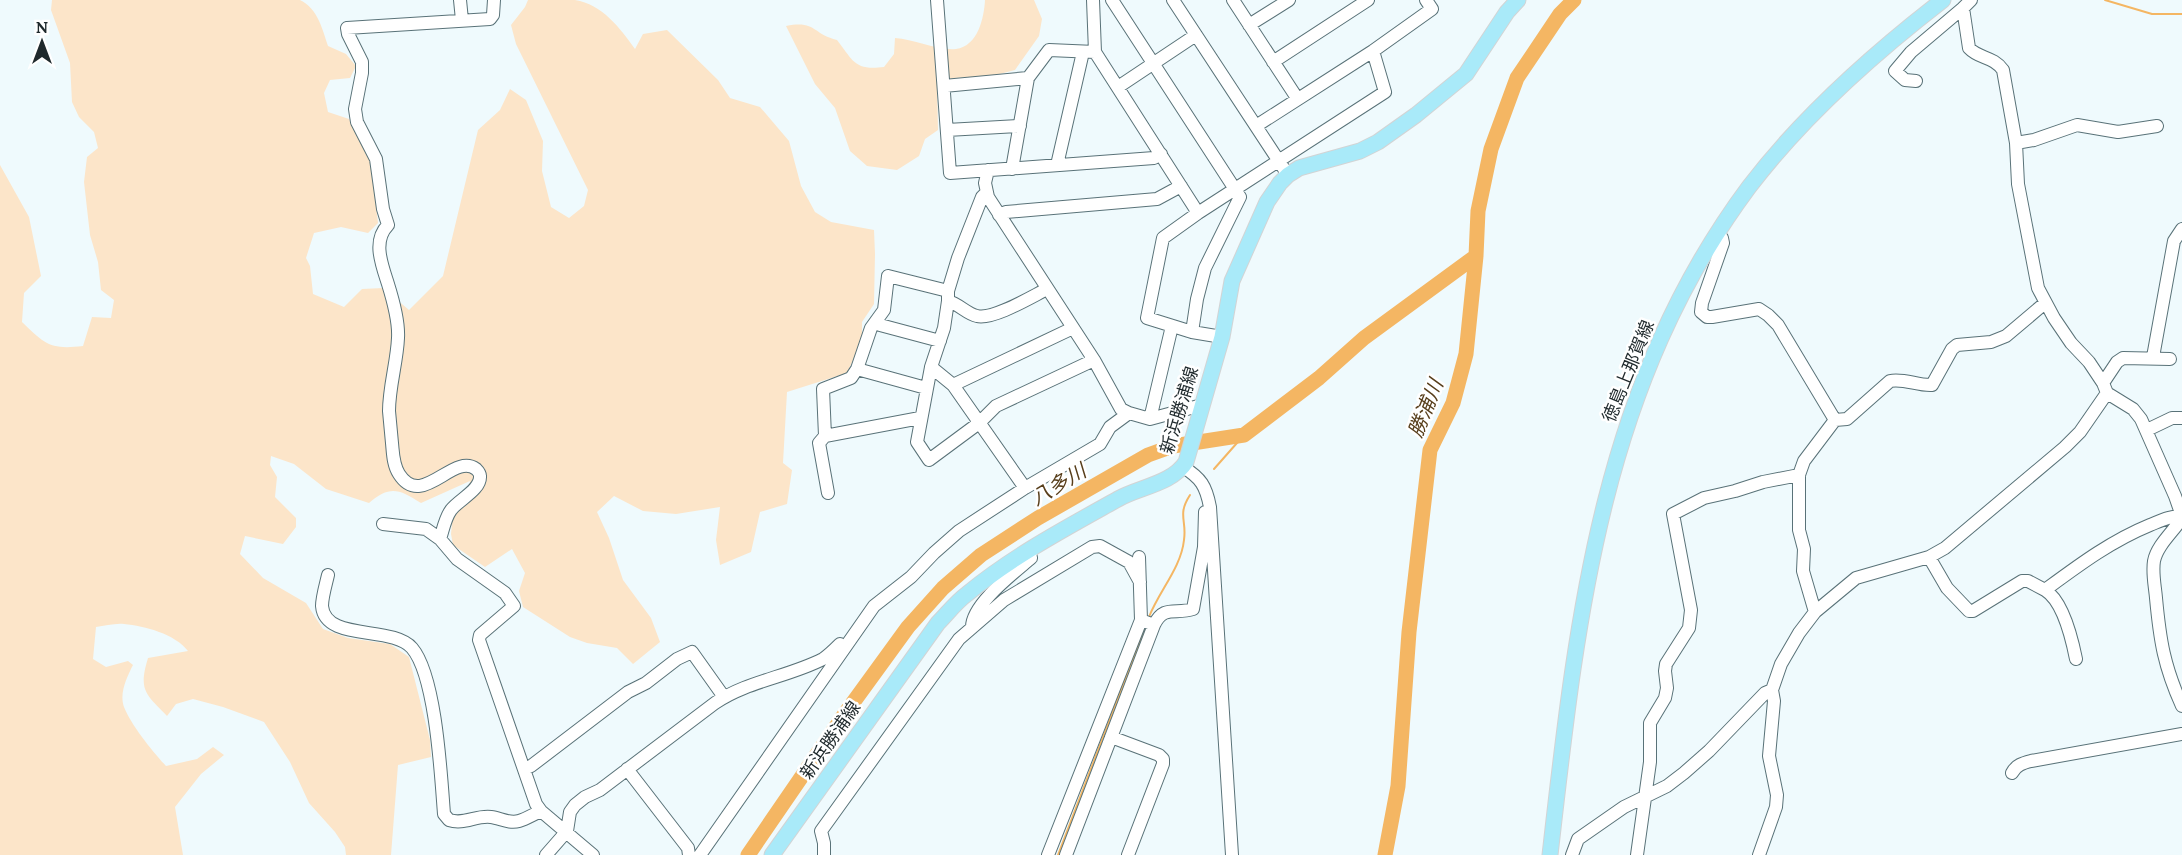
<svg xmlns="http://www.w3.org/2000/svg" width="2182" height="855" viewBox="0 0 2182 855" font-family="Lora,'Noto Sans JP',serif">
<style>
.green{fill:#fce5c9}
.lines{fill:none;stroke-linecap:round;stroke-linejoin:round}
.stream{stroke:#f4b663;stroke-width:2}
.river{stroke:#f4b663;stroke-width:15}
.minor-casing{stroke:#597278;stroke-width:14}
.major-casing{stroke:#d2d4d5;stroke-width:17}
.minor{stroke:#fff;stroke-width:12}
.major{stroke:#a9eaf9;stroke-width:15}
.labels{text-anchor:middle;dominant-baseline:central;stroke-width:5;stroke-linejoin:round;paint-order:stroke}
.street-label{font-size:18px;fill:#1f292c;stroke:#fff}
.water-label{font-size:20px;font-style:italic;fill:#573e1b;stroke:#fff}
</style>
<rect width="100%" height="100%" fill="#effafd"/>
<path class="green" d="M52 0H300C318 9 322 28 328 46L346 54 356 66 350 78 330 80 324 93 328 112 349 119 371 162 378 223 368 233 341 227 314 233 306 258 310 266 313 294 344 307 362 289 383 288 409 310 443 276 478 130 500 110 510 89 526 100 543 141 542 171 551 207 569 218 584 206 588 190 516 44 511 25 525 7 528 0C543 0 560 0 575 0 602 4 620 28 635 49L643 34 667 30 718 80 730 98 760 107 789 141 801 186 815 212 831 222 874 230 875 254 874 304 862 322V341L847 373 787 392 783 463 792 470 787 504 760 512 751 552 720 565 716 540 720 507 676 514 643 511 614 496 597 512 609 538 623 580 651 618 660 642 633 664 617 648 587 643 570 637 523 607 519 591 525 573 512 549 485 567 453 545 451 534 453 513 467 504 470 481 421 503C399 489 390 485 369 503L326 489 294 464 271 456 270 465 277 477 275 497 296 518V527L283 544 245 536 240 554 263 578 306 603 323 629 348 638 390 644 409 657 430 740 431 757 398 765 391 855H346L345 847 335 832 309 803 290 762 264 722 223 707 193 699 176 704 167 716C146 694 138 691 148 658L188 651C175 634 145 626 124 624 115 623 105 626 96 627L93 659 106 667 128 661 133 665C127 677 119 693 124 707 131 725 153 752 166 766L197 759 213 747 224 755 201 774 175 807 183 855H0V165L29 217 41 276 24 293 22 322C45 344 50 350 83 346L92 317 111 318 114 300 101 290 98 262 90 235 84 182 87 157 98 148 94 132 79 117 72 102 70 63 51 10Z
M985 0H1034L1042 19 1039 36 1015 70 992 76 954 78 937 83 938 130 925 139 919 156 897 170 867 166 850 151 835 108 815 84 786 26C816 20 812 34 837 40 853 60 854 71 884 67L894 54 895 38C914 39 939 51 956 49 978 46 984 18 985 0Z"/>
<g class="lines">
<path class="stream" d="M2105 0 2152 14H2182
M1214 469 1244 435
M1149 617C1159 591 1181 568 1184 540 1187 520 1177 515 1190 495
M1058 855 1146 625"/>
<path class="river" d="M748 855 844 715 908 627 943 588 981 555 1038 518 1148 455 1173 446 1244 435 1319 378 1364 338 1476 256
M1385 855 1398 786 1409 632 1430 450 1453 403 1466 354 1476 256 1478 211 1491 149 1517 78 1560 14 1574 0"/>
<g class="minor-casing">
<path id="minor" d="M460 0 462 20
M937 0 950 173 1154 158 1161 154
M1093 0 1095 52 1198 213
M1112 0 1240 197 1205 268 1197 299 1192 332
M1173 0 1288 175
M1233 0 1297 98
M1971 0 1963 8 1969 48C1979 59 1993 56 2003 70L2016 143 2018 184 2038 288 2054 318 2071 343 2089 362 2103 383 2107 393 2133 409 2141 419 2175 496 2182 516
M1249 25 1289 0
M1273 62 1368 0
M1916 81 1905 80 1895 71 1911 52 1963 8
M944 86 1028 78 1049 50 1095 52
M1118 87 1196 35
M1256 126 1373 51 1432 9 1426 0
M947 130 1020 126
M2016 143 2034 140 2077 125 2118 132 2157 126
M1057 165 1083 52
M1012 169 1028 78
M988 170 985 183 988 197 1094 360 1121 409 1129 413 1150 419 1202 405
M986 193 982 197 958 258 948 291V301L944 328 931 367 953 385 1025 488
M999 215 1006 212 1157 199 1181 186
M1718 234 1722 238 1723 243 1702 303 1701 312 1707 317H1712L1759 309 1768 315 1778 325 1835 420 1847 419 1890 381C1904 378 1918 386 1932 385L1952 349 1957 345 1991 342 2006 336 2045 303
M948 301C959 304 967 314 977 316 993 320 1031 297 1047 289
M876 321 880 325 940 341
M1222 337 1192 332 1147 318 1163 238 1198 213 1385 92 1373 51
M2153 357 2174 241 2182 229
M931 367 917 442 929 460 979 423 996 406 1094 360
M857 369 851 378 823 389 825 436 920 418
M2103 383 2117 362 2123 358 2170 359
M953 385 1073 328
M926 388 857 369 871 328 884 310 888 276 948 291
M1150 419 1172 326
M2147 430 2172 418H2182
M825 436 819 443 828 493
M1183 467C1201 478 1206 486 1210 507L1232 855
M2182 518C2174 531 2157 545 2154 561 2152 573 2155 586 2156 598 2160 641 2164 666 2182 706
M383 524 426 529 440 539 457 559 505 593 514 606 480 635 479 640 536 804 541 811
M440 539C443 530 445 518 451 510 458 500 481 490 480 476 480 473 478 471 476 469 453 452 422 510 399 474 393 465 393 453 392 443 391 432 390 421 389 411 389 387 397 362 398 338 399 322 393 300 388 284 382 265 372 241 388 225L383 209 376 159 357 122 355 109 362 73V62L348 34 347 28 490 19 493 15 494 0
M1139 557 1141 620 1154 625C1164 604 1176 615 1193 609L1204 547 1205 512
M1929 557 1947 588 1969 611H1973L2022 581H2028L2045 590C2079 565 2111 541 2150 525 2160 521 2171 515 2182 517
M328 575C326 584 322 597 322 606 325 642 392 625 412 648 436 676 441 776 444 814L449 820C464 825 476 815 491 817 500 818 509 824 519 821 526 819 534 814 541 811L593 855
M2045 590C2063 601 2072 639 2076 659
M1815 612 1803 571 1804 549 1799 530V475L1804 461 1835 420
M972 627C972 604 1015 572 1031 558L1029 550
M1111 737 1159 755 1163 759V764L1128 855
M525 768 531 766 628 692 646 683 677 659 692 652 724 697
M627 769 688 848 689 855
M2012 773C2016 765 2023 763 2031 761L2182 734
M546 855 567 831 570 812 575 805 585 797 600 790 715 703C747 681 788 677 823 659 829 655 835 649 840 644
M700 855 874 606 911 577 934 553 959 531 1025 488 1100 444 1110 427 1129 413
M824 855V843L821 831 959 639 1004 600 1092 547 1100 546 1129 562 1140 582
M1048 855 1141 620
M1066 855 1154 625
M1572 855 1578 839 1624 807 1667 786 1684 773 1709 751 1765 693 1772 690
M1637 855 1650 762V723L1665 698 1667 688 1665 671 1666 664 1689 628 1691 610 1673 514 1704 498 1735 491 1763 482 1799 475
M1759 855 1776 807 1777 795 1769 756 1774 701 1772 690 1781 664 1799 633 1815 612 1856 578 1929 557 1945 548 2065 447 2080 432 2107 393"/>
</g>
<g class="major-casing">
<path id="major" d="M772 855 938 623C947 614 956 602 967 594 1013 556 1066 528 1118 499 1139 487 1172 484 1186 462L1222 337 1232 281 1267 202 1280 183 1288 175 1299 168 1360 151 1378 142 1416 115 1466 74 1507 12 1518 0
M1550 855C1577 617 1601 386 1749 187 1803 116 1873 54 1943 0"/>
</g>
<use href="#minor" class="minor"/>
<use href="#major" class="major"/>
</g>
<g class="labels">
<g class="street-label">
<text transform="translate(1628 371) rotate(-68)">徳島上那賀線</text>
<text transform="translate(1179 410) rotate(-73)">新浜勝浦線</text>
<text transform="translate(830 740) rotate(-55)">新浜勝浦線</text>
</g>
<g class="water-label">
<text transform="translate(1425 408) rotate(-68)">勝浦川</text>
<text transform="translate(1058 484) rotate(-31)">八多川</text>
</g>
</g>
<g transform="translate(42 42)" stroke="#ffffff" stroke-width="4.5" paint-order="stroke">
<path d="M0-4.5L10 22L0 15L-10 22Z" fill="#1f292c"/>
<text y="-9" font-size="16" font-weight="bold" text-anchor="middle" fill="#1f292c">N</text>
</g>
</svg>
